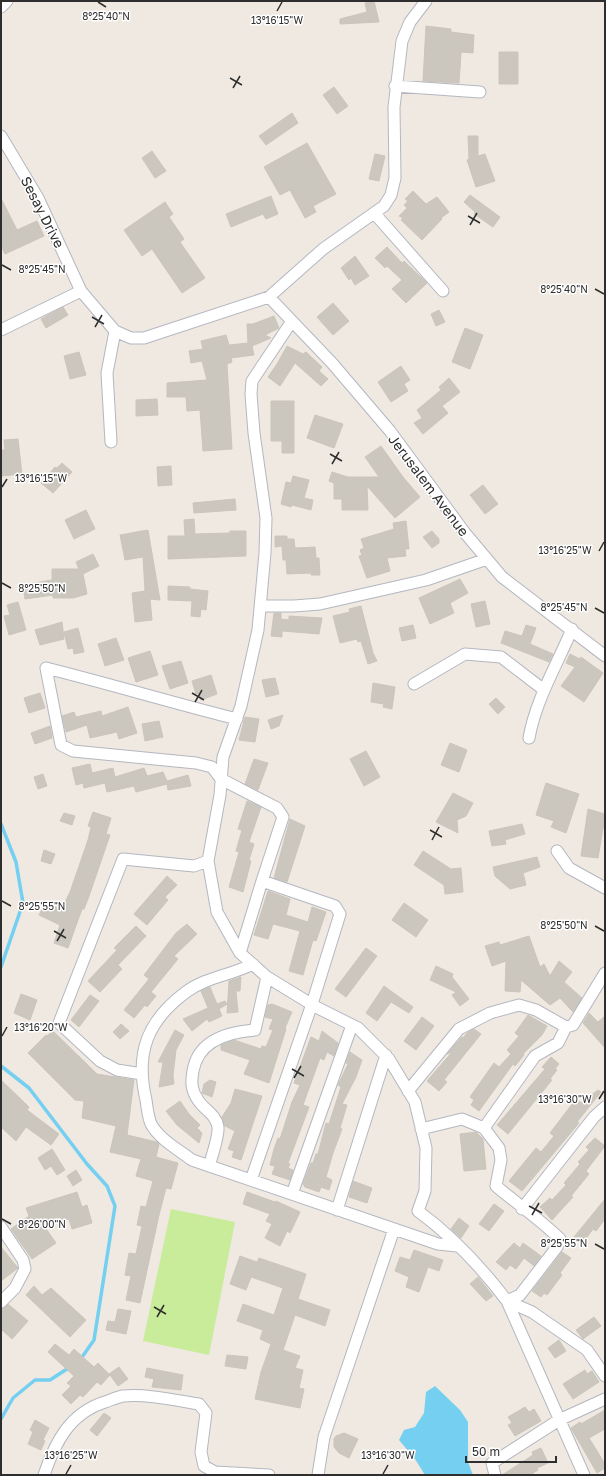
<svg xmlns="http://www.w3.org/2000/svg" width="606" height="1476" viewBox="0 0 606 1476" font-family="'Golos Text',sans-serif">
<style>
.pitch{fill:#c9ec9a}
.water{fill:#75cff0}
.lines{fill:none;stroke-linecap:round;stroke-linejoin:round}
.stream{stroke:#75cff0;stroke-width:3.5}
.building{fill:#cbc7bf;stroke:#cbc5ba}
.minor-casing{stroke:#b4b7c1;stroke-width:13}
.minor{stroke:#fff;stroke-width:11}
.ticks{fill:none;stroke:#2e2e2e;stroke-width:1.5}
.labels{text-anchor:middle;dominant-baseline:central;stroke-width:3;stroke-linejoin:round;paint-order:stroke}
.street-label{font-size:14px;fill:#2e2e2e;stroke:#fff}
.ticks-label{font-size:10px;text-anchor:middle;fill:#2e2e2e;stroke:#fff;stroke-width:3;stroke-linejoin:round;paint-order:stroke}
</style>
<rect width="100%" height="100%" fill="#efe9e1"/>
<path class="pitch" d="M171 1209 235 1222 209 1355 143 1341Z"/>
<path class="water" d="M435 1386 460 1410 468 1422V1462L473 1475H425L415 1459 399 1440 404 1430 415 1427 424 1413 426 1392Z"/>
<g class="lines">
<path class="stream" d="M1 824 16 862 23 903 1 967
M1 1066 29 1088 87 1164 107 1186 115 1206 94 1340 80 1360
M1 1419 13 1398 35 1380H50L70 1367"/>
</g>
<path class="building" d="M374 1 379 22 340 24V19L367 12 365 3Z
M426 26 451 29V32L474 35 473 53 461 52V54L459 83 423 81Z
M499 52H518V84H499Z
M334 87 348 106 337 114 323 95Z
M292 113 298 123 266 145 259 136Z
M468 136H478V156L485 154 495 181 476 187 467 160 469 159Z
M307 143 336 194 313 206 316 212 305 218 290 190 280 195 264 167Z
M152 151 166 171 155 178 142 158Z
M375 154 385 156 379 181 369 179Z
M413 191 426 204 437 197 449 212 441 218 442 219 422 240 401 220 403 218 399 216 407 208 404 205 408 201 405 199Z
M470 195 500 217 493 227 474 214 475 212 464 202Z
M271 196 278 214 266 219 263 214 231 227 226 214Z
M1 198 17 230 37 221 44 236 5 254 1 245Z
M165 202 173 214 169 217 184 239 180 242 205 278 182 293 152 249 142 256 124 230Z
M387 247 402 263 404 261 427 283 406 303 392 289 402 280 387 266 385 268 375 258Z
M355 256 369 276 355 285 351 278 349 280 341 268Z
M333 303 349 321 333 335 317 317Z
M63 307 68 315 46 328 41 319Z
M439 310 445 322 436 326 431 314Z
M274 316 279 328 265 335 271 338 252 346 254 355 231 358 232 362 227 364 232 449 203 451 200 410 187 411 186 397H167V383L207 380 202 361 191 363 189 351 203 349 201 341 226 335 229 345 248 343 247 324H253Z
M465 328 483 335 470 369 452 362Z
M287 346 303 354 306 352 322 367 319 371 328 379 321 386 295 363 280 386 268 377 277 364Z
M79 352 86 375 70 379 64 356Z
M401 366 410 380 404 384 408 391 391 402 378 382Z
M449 378 460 392 442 406 448 413 423 434 414 423 422 418 417 410 441 390 439 387Z
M157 399 158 415 136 416V400Z
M271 401H294V453H282V441H271Z
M315 415 343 424 334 448 307 438Z
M18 439 22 474 1 476V450H5L4 440Z
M381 446 403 477 420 497 395 518 367 486 368 510H342V499H334V483L329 481 332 472 348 477H379L365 457Z
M62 463 72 472 53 493 41 483 55 467 57 468Z
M171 466 172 485 158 486 157 467Z
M293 476 309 480 304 498 313 500 311 510 292 505 291 507 281 504 286 482 291 483Z
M483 485 498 504 485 514 470 495Z
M235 499 236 510 194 513 193 503Z
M86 510 95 529 74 539 65 520Z
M194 519 195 534 230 533V531H246V556L168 559V536H185L184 520Z
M406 521 409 549H405L406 556 387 558 390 571 367 578 359 556 362 555 360 550 364 548 361 539 394 529 393 523Z
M148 530 160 600 150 599 152 620 135 622 132 593 145 591 143 557 125 560 120 535Z
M432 531 439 539V543L432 548 423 537Z
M275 536H287V539H294L295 548 315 547 316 558H319L320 575H311V573L287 574 286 560H283L282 546 275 547Z
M93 554 99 566 83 574 87 594 73 598H53V595L25 599 23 585 52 580V569H79L76 562Z
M460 579 468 593 450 603 454 613 430 624 419 598Z
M168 586 190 587V589L208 591 206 610 201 609 200 617 191 616 192 601 168 600Z
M485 601 490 624 476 627 471 604Z
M18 602 26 630 9 635 4 616 10 615 7 605Z
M361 606 373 653 377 661 368 664 361 641 358 642 357 639 340 643 333 616 350 612 349 609Z
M274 613H281V619L289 620V616L322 618 319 634 282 631V637L271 636Z
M62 622 64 639 40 645 35 630Z
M413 625 416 638 402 641 399 628Z
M526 625 536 628 530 644 553 654 549 662 501 643 505 631 522 636Z
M78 628 84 652 74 654 73 648 68 649 64 632Z
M116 638 124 660 105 666 98 644Z
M150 651 158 675 136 682 128 658Z
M570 654 580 659 581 657 603 673 584 702 561 686 575 667 566 663Z
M181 661 188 683 170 689 162 666Z
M211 675 217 694 201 700 199 693 196 694 192 681Z
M275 678 279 694 266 697 262 680Z
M373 683 395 687 392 709 383 707 384 704 371 702Z
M40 693 45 708 29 713 24 698Z
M496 698 505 707 498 714 489 704Z
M128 707 137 733 119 739 117 732 90 738 87 725 66 732 62 716 74 712 76 717 101 711 102 716Z
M283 715 279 726 271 729 268 720Z
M245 717 259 719 255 742 239 740Z
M159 721 163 737 145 741 142 724Z
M50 726 52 738 35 744 31 733Z
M450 743 467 750 459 772 441 765Z
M366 751 380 777 364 786 350 759Z
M254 759 268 763 258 790 245 784Z
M90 764 92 773 113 768 115 777 144 768 147 776 163 772 167 781 188 775 191 786 168 790 167 784 136 792 134 786 107 792 105 783 84 788 83 783 76 785 72 768Z
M43 774 47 786 38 789 34 777Z
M546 783 579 794 566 833 551 827 554 821 536 815Z
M453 793 473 803 466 816 457 820 458 833 436 822Z
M247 801 261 807 249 842 254 844 249 860 251 861 243 892 229 887 239 852 236 851 242 830 238 829Z
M588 809 605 814V829L603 828 598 858 581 856Z
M93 812 111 818 106 834 110 835 88 899 84 909H82L68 948 54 943 60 925 39 915 46 902 61 910 70 892 88 840 91 827 88 826Z
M64 813 75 816 72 825 60 821Z
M290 819 305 826 287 882 274 878Z
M522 824 525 834 505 840 506 844 492 846 489 831Z
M44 850 55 854 51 864 41 861Z
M423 851 451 869 461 868 463 892 445 894 444 885 414 865Z
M537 857 540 867 523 873 526 885 510 889 495 876 493 867Z
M167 876 177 885 165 897 168 900 147 925 134 914Z
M268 891 290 899 286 915 308 922 312 907 326 912 316 941 313 940 303 975 289 971 300 931 273 924 268 939 254 935Z
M404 903 428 920 416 937 392 920Z
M187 924 197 934 174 956 178 959 151 992 156 996 147 1007 145 1005 134 1018 124 1010 149 979 144 975 176 933Z
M136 926 146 936 118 965 122 969 100 992 88 981 117 950 114 948Z
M529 936 540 967 544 964 550 976 559 961 572 972 564 982 582 998 573 1012 560 998 550 1005 521 980 520 992 505 991 506 961 492 966 485 946 499 942 500 945Z
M366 948 377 956 346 997 335 989Z
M436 966 453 974 452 977 469 999 460 1006 452 995 456 992 430 980Z
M241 977 240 991H236L238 1012 227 1013 229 981Z
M384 986 413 1007 409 1013 391 1002 377 1021 366 1013Z
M210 987 217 1004 225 1001 227 1004 219 1009 222 1016 209 1022 207 1019 192 1031 183 1019 208 1008 201 991Z
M21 994 37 1000 30 1020 14 1013Z
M90 995 99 1001 79 1027 71 1020Z
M272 1004 292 1012 285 1028 286 1029 269 1083 244 1074 250 1060 221 1050V1045L234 1040 261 1049 262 1046 266 1047 273 1030 269 1029 273 1019 265 1017 268 1005Z
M589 1013 598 1022 605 1016V1048L583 1023Z
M528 1015 547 1026 542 1035 523 1054 524 1055 515 1066 513 1064 479 1111 471 1105 474 1100 470 1097 494 1063 499 1067 511 1054 507 1050 519 1036 515 1033Z
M422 1017 434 1026 416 1050 404 1041Z
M121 1024 129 1031 120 1039 113 1032Z
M474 1029 481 1034 444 1080 447 1082 439 1091 427 1081 452 1052 447 1054 462 1037 463 1038 467 1033Z
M175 1030 184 1035 176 1050 173 1075 174 1084 159 1087 163 1062H158Z
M53 1031 97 1074 134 1080 127 1135 157 1142 159 1144 156 1157 178 1163 171 1189 166 1188 159 1215 140 1303 126 1300 131 1276 125 1275 129 1253 136 1254 142 1226 137 1225 141 1206 146 1207 153 1181 136 1176 141 1159 110 1152 116 1126 82 1118 84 1101 75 1100 28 1053 46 1035 47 1036Z
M322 1031 338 1043 334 1056 327 1052 324 1060 320 1058 303 1105 309 1107 288 1163 290 1164 288 1168 293 1170 290 1180 272 1174 275 1166 270 1165 274 1149 278 1138 280 1139 292 1102 300 1085 294 1083 311 1037 319 1041Z
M350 1052 362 1060 356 1077 342 1104 347 1105 340 1128 342 1129 333 1153 326 1177 332 1180 329 1190 321 1187 319 1192 305 1187 303 1184 311 1163H313L316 1154H318L326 1123 329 1124 341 1087 338 1085 348 1064 346 1063Z
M551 1057 559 1064 555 1069 557 1070 550 1079 552 1080 508 1134 497 1125 545 1069 542 1067Z
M1 1080 29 1107 27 1110 59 1134 51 1145 26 1127 16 1141 1 1127Z
M210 1080 216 1082 212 1097 202 1093 204 1084Z
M235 1089 262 1096 241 1160 232 1157 234 1151 228 1149 235 1131 225 1126 222 1117 231 1103Z
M598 1090 601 1092 577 1122 579 1123 522 1191 509 1181 536 1148 541 1152 554 1136 550 1133 576 1099 581 1103Z
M180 1101 189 1114 200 1125 197 1128 202 1133 199 1143 177 1125 166 1111Z
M476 1132 483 1139 486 1169 464 1171 460 1134Z
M595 1138 605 1146 586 1171 589 1174 571 1196 573 1197 552 1220 540 1207 550 1198 552 1200 566 1185 564 1183 580 1164 578 1162 589 1150 586 1147Z
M52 1149 65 1170 57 1175 51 1166 45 1170 38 1158Z
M76 1170 82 1180 73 1186 67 1176Z
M353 1181 372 1188 367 1203 349 1197Z
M77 1192 82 1207 87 1205 92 1223 72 1229 69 1219 44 1226 56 1243 32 1259 11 1229 29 1216 26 1208Z
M247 1192 275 1202 276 1201 300 1212 290 1233 287 1231 280 1246 265 1238 272 1224 266 1221 270 1214 243 1204Z
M605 1199V1219L596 1231 593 1229 582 1244 574 1237Z
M494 1204 504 1211 489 1231 479 1224Z
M459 1218 469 1226 461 1238 451 1229Z
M514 1243 520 1248 523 1243 541 1256 534 1266 524 1258 516 1269 510 1265 506 1270 496 1262Z
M1 1247 18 1268 1 1281Z
M414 1250 443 1260 439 1271 428 1267 419 1292 406 1287 409 1277 395 1271 400 1257 410 1260Z
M562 1252 571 1258 560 1273 562 1275 547 1295 544 1293 541 1297 532 1291Z
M240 1256 257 1262 259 1258 306 1274 298 1299 330 1310 325 1326 295 1315 283 1350 300 1356 295 1368 303 1370 299 1388 304 1389 300 1408 255 1399 261 1372 271 1344 260 1339 263 1330 237 1321 243 1304 274 1315 283 1288 251 1277 246 1290 230 1284Z
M478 1277 493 1296 486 1301 470 1284Z
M34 1286 42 1295 51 1288 86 1320 70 1337 26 1295Z
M8 1304 28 1321 12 1339 1 1329V1309Z
M118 1309 131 1311 126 1334 106 1330 108 1321 115 1322Z
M594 1317 601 1326 583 1339 576 1330Z
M559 1340 566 1351 555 1358 548 1348Z
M55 1344 69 1355 74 1349 94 1367 98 1363 109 1374 119 1367 128 1379 118 1386 110 1375 101 1385 97 1382 83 1397 80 1395 71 1404 62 1395 71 1386 67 1383 74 1376 48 1352Z
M227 1355 248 1357 246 1369 225 1366Z
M147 1368 183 1375 181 1390 152 1387 154 1379 145 1377Z
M585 1370 587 1374 592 1371 599 1382 573 1399 563 1384Z
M525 1407 529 1412 534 1409 541 1421 515 1436 508 1425 512 1423 508 1417Z
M605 1410V1429L589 1438 605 1464V1468L597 1473 571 1428 580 1422 581 1424Z
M104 1413 111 1418 97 1436 90 1430Z
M35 1420 49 1428 43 1440 45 1441 41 1450 28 1444 33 1432 30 1430Z
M344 1433 358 1439 349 1458 339 1453 334 1447V1439L336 1436Z
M541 1448 548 1463 537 1468 538 1470 530 1475H502L533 1455 532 1452Z"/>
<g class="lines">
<g class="minor-casing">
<path id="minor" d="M1 7 7 1
M395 86 480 92
M1 136 38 198 81 291 115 331 131 338H144L269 297 323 249 384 206 391 195 395 178 394 107 402 41 410 22 426 1
M375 214 443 291
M269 297 332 363 390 431 465 533 502 577 605 656
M292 321 252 381 251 394 254 433 266 518 265 553 258 630 241 706 223 757 220 795 208 861 217 912 240 953 267 977 316 1007 358 1028 389 1059 415 1102 426 1148 425 1191 418 1211C452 1236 482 1268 507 1301L584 1475
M1 330 81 291
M111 442 107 373 115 331
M260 606H294L320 604 426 580 487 559
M414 684 465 654 501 657 544 690
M237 719C173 703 110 684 46 668L61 745 73 751 196 763 212 767 221 779 277 808 283 817 262 881
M529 738C536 699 557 665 572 629
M557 851 569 868 605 888
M240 953 262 881 335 906 340 914 312 1004 251 1180
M253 964C232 975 206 977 186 992 147 1021 135 1053 146 1100 147 1107 148 1117 151 1124 159 1139 179 1150 192 1160L438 1244 457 1246
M142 1074 117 1070 100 1061 59 1023 123 859 194 866 208 861
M408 1091 459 1029 490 1013 519 1005 536 1010 566 1027
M484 1128 499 1148 501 1160 496 1186C517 1204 540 1219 560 1239L557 1247 520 1295 507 1301
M421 1129 462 1119 484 1128 535 1056 558 1043 566 1027 573 1025 605 973
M209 1166C212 1156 219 1136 218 1127 216 1114 204 1110 198 1100 191 1090 191 1082 193 1071 198 1040 228 1032 255 1030L267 977
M292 1194 352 1025
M522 1209 594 1117 605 1107
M337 1210 386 1055
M1 1227 23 1260 25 1269 15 1288 1 1302
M507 1301 532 1312 587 1350 605 1376
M44 1475C55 1442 70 1413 105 1402 111 1400 117 1397 123 1396 148 1394 174 1400 199 1404L206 1413 201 1452 204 1466 215 1472 269 1475
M318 1475 324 1437 394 1229
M495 1475 492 1463 559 1420 605 1399"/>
</g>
<use href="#minor" class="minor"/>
</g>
<path class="ticks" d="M98 2 106 7M277 11 282 2M230 78 242 85M233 88 240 76M468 216 480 223M470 225 477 213M2 265 11 270M595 289 604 294M92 317 104 324M95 327 102 315M330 454 342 461M332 464 339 452M2 487 7 479M599 551 604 542M2 583 11 588M595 608 604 613M192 693 204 700M195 702 202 690M430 830 442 837M432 840 439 827M2 901 11 906M595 926 604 931M54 931 66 938M57 941 64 929M2 1036 7 1027M292 1069 304 1076M294 1078 301 1066M599 1099 604 1091M529 1206 542 1213M532 1215 539 1203M2 1219 11 1224M595 1244 604 1249M154 1307 166 1314M157 1317 164 1305M66 1474 71 1465M383 1474 388 1465"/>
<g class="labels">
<g class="street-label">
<text transform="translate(43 212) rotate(63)">Sesay Drive</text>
<text transform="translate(429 485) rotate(53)">Jerusalem Avenue</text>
</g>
</g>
<g class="ticks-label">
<text x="106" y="20">8°25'40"N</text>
<text x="277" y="24">13°16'15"W</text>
<text x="42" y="273">8°25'45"N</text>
<text x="564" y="293">8°25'40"N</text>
<text x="41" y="482">13°16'15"W</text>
<text x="565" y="554">13°16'25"W</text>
<text x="42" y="592">8°25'50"N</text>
<text x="564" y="611">8°25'45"N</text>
<text x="42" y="910">8°25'55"N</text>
<text x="564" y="929">8°25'50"N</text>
<text x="41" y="1031">13°16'20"W</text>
<text x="565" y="1103">13°16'30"W</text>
<text x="42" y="1228">8°26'00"N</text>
<text x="564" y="1247">8°25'55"N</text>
<text x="71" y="1459">13°16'25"W</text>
<text x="388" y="1459">13°16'30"W</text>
</g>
<rect width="606" height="1476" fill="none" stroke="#2e2e2e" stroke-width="4"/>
<path d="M466 1456v6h90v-6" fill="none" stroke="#2e2e2e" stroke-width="2"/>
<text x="472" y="1456" font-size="12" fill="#2e2e2e" stroke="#ffffff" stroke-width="3" paint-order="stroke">50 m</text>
</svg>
